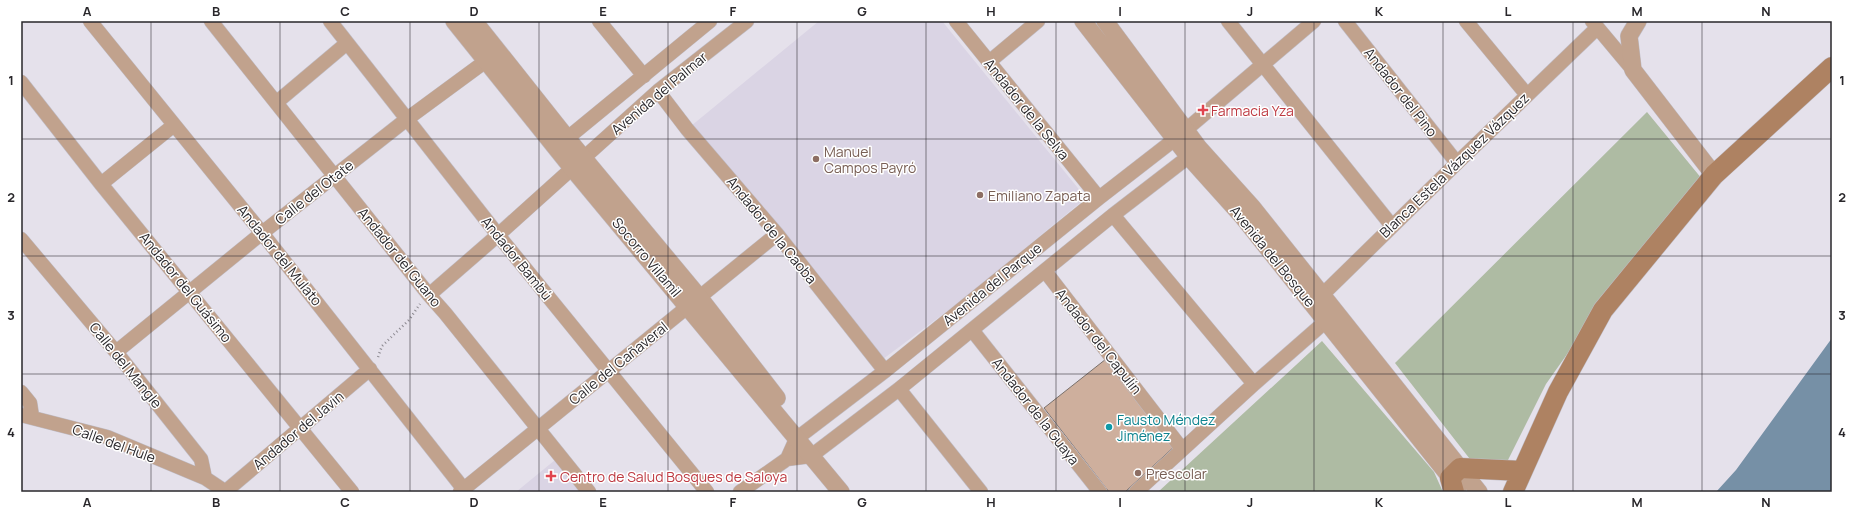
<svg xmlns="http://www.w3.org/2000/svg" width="1853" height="513" viewBox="0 0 1853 513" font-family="Manrope,sans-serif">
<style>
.built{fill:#dad4e4}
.green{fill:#aebba3}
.water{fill:#7690a6}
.building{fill:#ceaf9d;stroke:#79706b;filter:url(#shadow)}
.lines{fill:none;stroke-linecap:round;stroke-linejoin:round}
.minor-casing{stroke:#bfbcc5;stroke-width:15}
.tertiary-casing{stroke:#bfbcc5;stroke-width:18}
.secondary-casing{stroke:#bfbcc5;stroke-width:21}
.path{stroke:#8b888f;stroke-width:2.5;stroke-dasharray:1 3;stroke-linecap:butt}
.minor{stroke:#c1a28d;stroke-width:14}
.tertiary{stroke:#c1a28d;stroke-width:17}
.secondary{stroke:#ae8262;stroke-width:20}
.grid{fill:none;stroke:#29272b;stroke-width:1;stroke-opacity:0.55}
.health-dot{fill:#e0444e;stroke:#fff;stroke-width:1.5}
.education-dot{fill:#8d6e63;stroke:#fff;stroke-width:1.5}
.culture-dot{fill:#0f9aa8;stroke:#fff;stroke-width:1.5}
.labels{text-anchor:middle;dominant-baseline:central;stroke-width:3;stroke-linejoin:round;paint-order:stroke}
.street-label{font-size:14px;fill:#29272b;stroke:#fff}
.health-label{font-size:14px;fill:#be3a42;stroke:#fff;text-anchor:start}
.education-label{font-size:14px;fill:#785e54;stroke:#fff;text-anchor:start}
.culture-label{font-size:14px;fill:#0d838f;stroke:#fff;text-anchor:start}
.neatline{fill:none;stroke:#29272b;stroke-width:1.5}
.grid-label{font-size:13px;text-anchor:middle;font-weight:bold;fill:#29272b}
</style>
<defs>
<filter id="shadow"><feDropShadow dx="4.5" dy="2.5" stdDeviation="0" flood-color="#0004"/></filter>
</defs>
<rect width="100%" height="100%" fill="#e5e1eb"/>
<path class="built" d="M819 21H942L1086 198 962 300 883 359 691 126Z
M555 460 580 492H516Z"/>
<path class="green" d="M1647 112 1702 179 1606 299 1546 384 1506 464 1473 463 1395 363Z
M1322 341 1434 472 1443 492H1158Z"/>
<path class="water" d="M1832 338V492H1716L1736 470Z"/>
<path class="building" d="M1106 359 1175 446 1125 492H1109L1044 408Z"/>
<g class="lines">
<g class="minor-casing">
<path id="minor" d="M90 21 262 233 466 492
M211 21 429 295 445 313 589 492
M330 21 498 235 707 492
M599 21 644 76
M956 21 1099 198
M1228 21 1392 226
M1345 21 1457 163
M1466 21 1527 95
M1592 21 1633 70
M989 62 1038 21
M21 82 101 184 352 492
M658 91 687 129 777 234 885 371
M277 102 347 43
M559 145 710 21
M101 184 174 125
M1113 215 1254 384
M21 239 116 352 201 459 205 478
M1045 271 1182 449
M429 295 498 235 658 91 747 21
M1315 302 1457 163 1597 28
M972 330 1100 492
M116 352 262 233 407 119 494 55
M899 389 981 492
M21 392 30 403 32 416
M21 415 107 437 205 478 226 492
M787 459 796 439 885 371 1099 198 1175 139 1314 21
M226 491 370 369
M460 492 777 234
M740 492 787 459 811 456 899 389 1113 215 1196 151
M1136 492 1254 384 1326 321"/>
</g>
<g class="tertiary-casing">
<path id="tertiary" d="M454 21 572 168 841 492
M474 21 567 138 699 297 777 398
M1083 21 1189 157 1242 216 1458 487
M1105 21 1199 148 1253 208 1479 492
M1638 21 1629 36 1633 70 1714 175"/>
</g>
<g class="secondary-casing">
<path id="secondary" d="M1454 492 1450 478 1460 468 1522 471
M1513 492 1558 392 1603 310 1714 175 1832 67"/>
</g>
<path class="path" d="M378 357 382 346 409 320 420 304"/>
<use href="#minor" class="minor"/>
<use href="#tertiary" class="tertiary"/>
<use href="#secondary" class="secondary"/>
</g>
<path class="grid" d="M151 21V492M280 21V492M410 21V492M539 21V492M668 21V492M797 21V492M926 21V492M1056 21V492M1185 21V492M1314 21V492M1443 21V492M1573 21V492M1702 21V492M21 139H1832M21 256H1832M21 374H1832"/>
<g class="health-dot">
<path d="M1201 104h4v4h4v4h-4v4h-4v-4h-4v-4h4z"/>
<path d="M549 470h4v4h4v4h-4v4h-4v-4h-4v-4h4z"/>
</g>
<g class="education-dot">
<circle cx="816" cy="159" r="4"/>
<circle cx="980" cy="195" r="4"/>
<circle cx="1138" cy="473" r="4"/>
</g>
<circle class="culture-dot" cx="1109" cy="427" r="4"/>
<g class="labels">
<g class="street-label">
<text transform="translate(1401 92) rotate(52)">Andador del Pino</text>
<text transform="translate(659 93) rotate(-40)">Avenida del Palmar</text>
<text transform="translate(1027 109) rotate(51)">Andador de la Selva</text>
<text transform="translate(1454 165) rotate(-44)">Blanca Estela Vázquez Vázquez</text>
<text transform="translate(314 192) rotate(-38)">Calle del Otate</text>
<text transform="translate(772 230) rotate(51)">Andador de la Caoba</text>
<text transform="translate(280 255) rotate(51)">Andador del Mulato</text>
<text transform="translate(1273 256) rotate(51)">Avenida del Bosque</text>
<text transform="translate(400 257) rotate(51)">Andador del Guano</text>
<text transform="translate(647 257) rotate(50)">Socorro Villamil</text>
<text transform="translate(517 258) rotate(51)">Andador Bambú</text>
<text transform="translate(992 284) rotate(-39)">Avenida del Parque</text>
<text transform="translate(186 287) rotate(51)">Andador del Guásimo</text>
<text transform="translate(1099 341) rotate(52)">Andador del Capulín</text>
<text transform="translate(618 363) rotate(-39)">Calle del Cañaveral</text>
<text transform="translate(126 365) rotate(51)">Calle del Mangle</text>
<text transform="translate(1036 411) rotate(52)">Andador de la Guaya</text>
<text transform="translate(298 430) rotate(-40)">Andador del Javin</text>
<text transform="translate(114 443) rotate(20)">Calle del Hule</text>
</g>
<g class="health-label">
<text x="1211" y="110">Farmacia Yza</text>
<text x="560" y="476">Centro de Salud Bosques de Saloya</text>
</g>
<g class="education-label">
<text x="824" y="151">Manuel<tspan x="824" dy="16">Campos Payró</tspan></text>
<text x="988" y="195">Emiliano Zapata</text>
<text x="1146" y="473">Prescolar</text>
</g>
<g class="culture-label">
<text x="1117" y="419">Fausto Méndez<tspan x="1117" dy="16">Jiménez</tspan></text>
</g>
</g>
<rect width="1853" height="513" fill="none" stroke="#ffffff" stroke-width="44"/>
<rect x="22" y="22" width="1809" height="469" class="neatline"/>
<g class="grid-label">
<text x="87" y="16">A</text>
<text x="216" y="16">B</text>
<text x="345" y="16">C</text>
<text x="474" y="16">D</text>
<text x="603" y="16">E</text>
<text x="733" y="16">F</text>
<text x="862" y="16">G</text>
<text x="991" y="16">H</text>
<text x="1120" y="16">I</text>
<text x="1250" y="16">J</text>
<text x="1379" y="16">K</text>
<text x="1508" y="16">L</text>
<text x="1637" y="16">M</text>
<text x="1766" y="16">N</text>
<text x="11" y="85">1</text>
<text x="1842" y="85">1</text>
<text x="11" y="202">2</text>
<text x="1842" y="202">2</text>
<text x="11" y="320">3</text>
<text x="1842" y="320">3</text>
<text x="11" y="437">4</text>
<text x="1842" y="437">4</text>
<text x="87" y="507">A</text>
<text x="216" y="507">B</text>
<text x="345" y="507">C</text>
<text x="474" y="507">D</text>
<text x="603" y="507">E</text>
<text x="733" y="507">F</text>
<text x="862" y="507">G</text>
<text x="991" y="507">H</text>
<text x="1120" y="507">I</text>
<text x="1250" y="507">J</text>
<text x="1379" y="507">K</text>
<text x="1508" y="507">L</text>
<text x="1637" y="507">M</text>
<text x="1766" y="507">N</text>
</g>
</svg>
